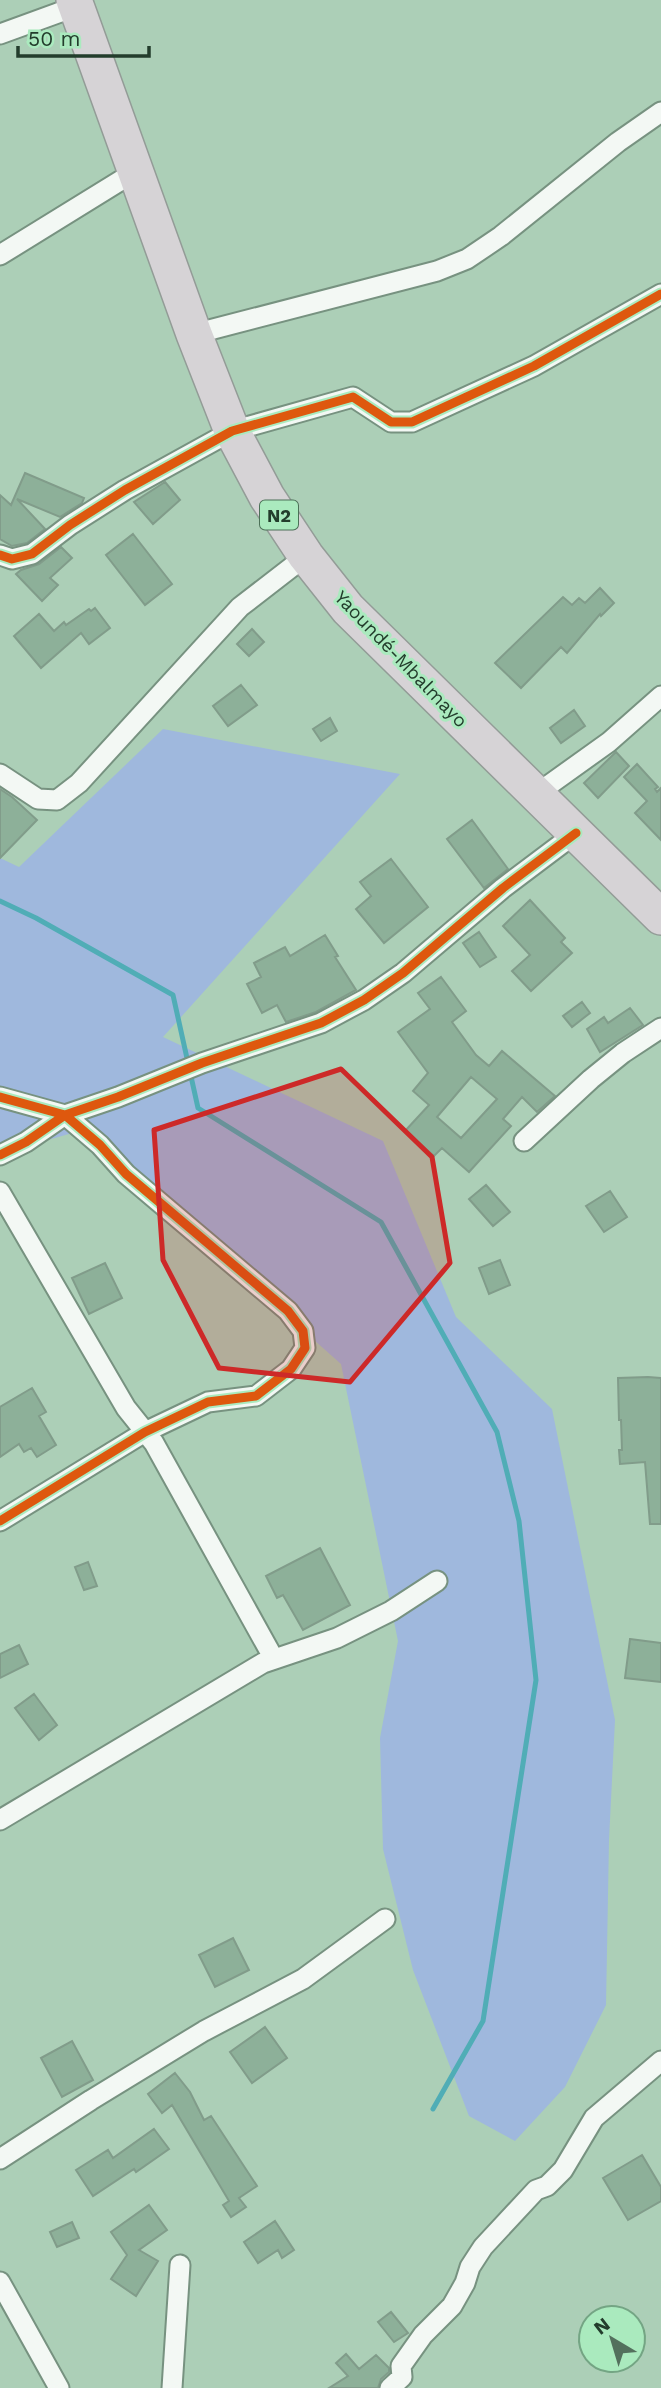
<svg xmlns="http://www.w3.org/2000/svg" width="661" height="2388" viewBox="0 0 661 2388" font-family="'Work Sans',sans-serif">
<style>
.green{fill:#9fb8dd}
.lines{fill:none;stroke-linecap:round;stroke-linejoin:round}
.stream{stroke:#50adb6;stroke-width:5}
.building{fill:#8db099;stroke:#819c8a;stroke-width:2;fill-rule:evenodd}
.street-casing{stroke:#779280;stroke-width:23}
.highway-casing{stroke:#939c97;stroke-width:38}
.street{stroke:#f3f8f4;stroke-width:19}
.highway{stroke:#d6d3d6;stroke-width:35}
.cycleway-casing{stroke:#aaeabe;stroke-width:13}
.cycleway{stroke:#de580e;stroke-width:9}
.marked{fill:#cd2928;fill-opacity:0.2;stroke:#cd2928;stroke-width:5;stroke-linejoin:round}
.labels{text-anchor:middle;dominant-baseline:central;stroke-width:6;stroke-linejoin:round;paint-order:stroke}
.shield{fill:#aaeabe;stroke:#4c7158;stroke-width:2}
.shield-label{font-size:18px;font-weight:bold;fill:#233d2c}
.street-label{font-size:19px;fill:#233d2c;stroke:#aaeabe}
</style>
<rect width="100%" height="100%" fill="#accfb7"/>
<path class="green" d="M163 729 400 774 163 1037 383 1141 456 1317 552 1409 615 1720 609 1840 606 2005 565 2087 515 2141 469 2116 413 1970 383 1849 380 1738 398 1641 341 1364 79 1131 0 1154V858L19 867Z"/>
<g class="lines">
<path class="stream" d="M0 901 36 918 173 995 198 1108 381 1222 497 1432 519 1521 536 1680 483 2021 433 2109"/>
</g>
<path class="building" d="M25 473 84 498 82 503 60 517 17 499 45 529 27 543 12 546 0 539V495L11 505Z
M165 482 180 500 153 524 134 502Z
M133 534 172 584 145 605 106 555Z
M61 547 72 558 50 578 58 585 42 601 16 574 21 570 39 564Z
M600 588 614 603 601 616 600 614 567 653 561 647 521 688 495 663 563 597 572 605 579 598 585 603Z
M95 608 110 628 89 644 81 633 41 668 14 636 39 614 54 631 64 622 66 625 89 609 91 611Z
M252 629 264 642 249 656 237 644Z
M241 685 257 705 228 726 213 706Z
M574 710 585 726 561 743 550 728Z
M330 718 337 731 321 741 313 729Z
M616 752 629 766 598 798 584 783Z
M637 764 658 787 655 789 657 792 661 788V840L635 813 647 801 624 777Z
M0 789 12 797 37 820 0 858Z
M472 820 508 869 484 888 447 839Z
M391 859 428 907 384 943 356 909 371 896 360 882Z
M530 900 565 938 561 942 572 953 531 991 512 971 530 955 503 926Z
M479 932 496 957 480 967 463 943Z
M325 935 338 956 335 957 356 990 316 1012 286 1022 277 1005 262 1013 247 984 261 977 254 963 285 947 290 956Z
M441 977 466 1011 452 1022 476 1055 489 1066 502 1051 555 1096 537 1112 522 1097 503 1119 511 1126 469 1172 442 1148 434 1156 405 1131 429 1105 413 1091 428 1073 398 1032 430 1009 418 993ZM471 1077 497 1099 461 1138 437 1117Z
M582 1002 590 1013 572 1027 563 1016Z
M630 1008 643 1025 600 1052 587 1029 604 1017 608 1023Z
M486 1185 510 1212 493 1226 469 1199Z
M610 1191 627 1217 604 1232 586 1206Z
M500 1260 510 1285 489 1294 479 1268Z
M105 1263 122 1298 89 1314 72 1278Z
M648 1377 661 1378V1524H650L645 1462 620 1464 619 1450H622L621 1420H619L618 1378Z
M32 1388 46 1412 39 1416 56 1445 37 1457 31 1448 24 1452 19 1444 0 1457V1407Z
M320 1548 350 1605 303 1630 283 1595 277 1598 266 1576Z
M88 1562 97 1586 84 1590 75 1567Z
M630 1639 661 1643V1682L625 1678Z
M19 1645 28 1664 0 1678V1654Z
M34 1694 57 1725 39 1740 15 1708Z
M233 1938 249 1970 215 1987 199 1955Z
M265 2027 287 2058 252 2083 230 2052Z
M72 2041 93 2080 62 2097 41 2058Z
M175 2073 190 2092 204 2120 211 2116 257 2186 239 2198 246 2207 231 2217 223 2205 229 2201 172 2105 162 2113 148 2094Z
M154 2129 169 2149 136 2172 134 2169 93 2196 76 2170 108 2150 113 2158Z
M642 2155 661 2187V2201L628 2220 603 2178Z
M149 2205 167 2230 139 2250 158 2261 136 2296 111 2279 127 2255 111 2232Z
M275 2221 294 2250 282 2258 278 2250 258 2263 244 2242Z
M72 2222 79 2238 57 2247 50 2232Z
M391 2312 408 2333 394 2342 378 2322Z
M346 2354 359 2369 376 2355 389 2368V2372L381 2379 378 2388H329L348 2376 336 2363Z"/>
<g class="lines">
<g class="street-casing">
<path id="street" d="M0 34 77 6
M0 255 136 171
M194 334 437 271 467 259 501 236 618 142 661 112
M0 555 12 559 32 554 70 525 125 490 232 431 353 397 391 422H412L534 366 661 294
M0 774 38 799 57 800 79 783 240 607 306 556
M535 795 609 742 661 696
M0 1097 65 1115 100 1145 126 1174 288 1311 303 1331 305 1348 291 1369 256 1396 208 1402 145 1432 0 1521
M524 1141 591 1079 623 1053 661 1028
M0 1155 26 1142 65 1115 118 1097 202 1063 321 1023 364 1000 403 973 503 888 576 833
M0 1192 126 1408 154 1443 274 1659
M0 1820 263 1663 337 1638 391 1611 437 1581
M0 2159 91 2100 204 2031 303 1979 385 1919
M0 2282 59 2388
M172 2388 180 2265
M390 2388 402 2377 401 2366 423 2335 452 2306 465 2283 470 2267 483 2247 536 2190 547 2186 563 2170 594 2118 661 2061"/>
</g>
<g class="highway-casing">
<path id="highway" d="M74 0 194 334 232 431 267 497 306 556 348 609 661 917"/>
</g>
<use href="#street" class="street"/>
<use href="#highway" class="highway"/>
<g class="cycleway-casing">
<path id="cycleway" d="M0 555 12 559 32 554 70 525 125 490 232 431 353 397 391 422H412L534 366 661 294
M0 1097 65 1115 100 1145 126 1174 288 1311 303 1331 305 1348 291 1369 256 1396 208 1402 145 1432 0 1521
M0 1155 26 1142 65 1115 118 1097 202 1063 321 1023 364 1000 403 973 503 888 576 833"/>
</g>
<use href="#cycleway" class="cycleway"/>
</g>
<path class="marked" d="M341 1069 432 1157 450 1263 350 1382 219 1368 163 1260 154 1130Z"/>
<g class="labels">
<rect class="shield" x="260" y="500.5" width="38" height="29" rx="5"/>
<g class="shield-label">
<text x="279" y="515">N2</text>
</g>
<g class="street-label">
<text transform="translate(401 659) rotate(46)">Yaoundé-Mbalmayo</text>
</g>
</g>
<g transform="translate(612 2339) rotate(322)"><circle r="33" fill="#aaeabe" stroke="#74a584" stroke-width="2"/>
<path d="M0-5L12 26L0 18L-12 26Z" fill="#53705d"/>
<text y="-10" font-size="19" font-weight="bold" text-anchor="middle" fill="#233d2c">N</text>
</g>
<path d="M18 46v10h131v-10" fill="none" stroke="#233d2c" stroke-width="3.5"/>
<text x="28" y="46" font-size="21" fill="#233d2c" stroke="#aaeabe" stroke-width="5" paint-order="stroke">50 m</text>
</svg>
